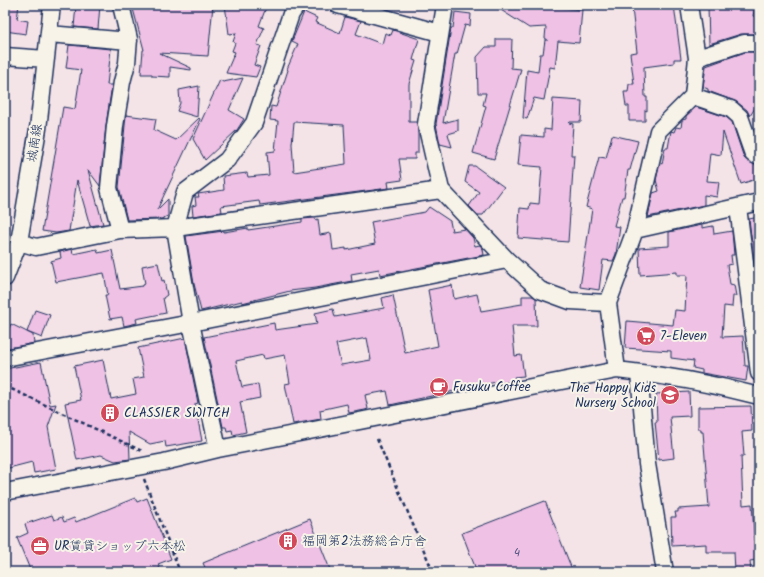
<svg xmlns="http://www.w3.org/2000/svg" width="764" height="577" viewBox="0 0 764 577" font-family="Kalam,'Klee One',sans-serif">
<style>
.building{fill:#efc1e4;stroke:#1b2f5e;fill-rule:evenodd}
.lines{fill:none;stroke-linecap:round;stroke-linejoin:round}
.minor-casing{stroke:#1b2f5e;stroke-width:19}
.path{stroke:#1b2f5e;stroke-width:2.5;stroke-dasharray:4 3;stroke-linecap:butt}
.minor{stroke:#f7f3e8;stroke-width:16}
.labels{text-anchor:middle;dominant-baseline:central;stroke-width:4;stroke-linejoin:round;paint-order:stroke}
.number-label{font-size:11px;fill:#505480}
.street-label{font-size:13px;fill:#1b2f5e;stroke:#f7f3e8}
.poi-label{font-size:13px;fill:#1b2f5e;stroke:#f7f3e8;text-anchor:start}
</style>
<rect width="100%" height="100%" fill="#f5e4e7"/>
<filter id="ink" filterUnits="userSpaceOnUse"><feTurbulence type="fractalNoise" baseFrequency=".025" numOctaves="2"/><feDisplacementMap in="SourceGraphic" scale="8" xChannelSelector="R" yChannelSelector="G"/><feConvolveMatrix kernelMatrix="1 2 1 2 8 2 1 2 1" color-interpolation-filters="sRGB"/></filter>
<g filter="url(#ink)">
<path class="building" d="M5 5H19L17 19 28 21 26 34 5 31Z
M76 5H100L98 29 74 27Z
M132 5H213L208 56 159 53 191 68V70L170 67V77L152 76V74H141L143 50H144Z
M225 5H267L259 26 264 28 257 45 261 46 254 65 260 67 256 77 226 73 235 52 232 51 235 43 233 42 236 33 229 34Z
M493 5H523L521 9 562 8 582 10 579 43 558 41 555 68 550 67 544 100 534 98 527 119 523 118 527 70 538 72 540 54H543L545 40H548L545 38 546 27 529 28Z
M656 5H674L681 59H674V63L644 67 645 97H647V111L645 110V121H629V106H626L624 92H628L629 84H634L630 53 637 52 632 8Z
M708 5 755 6 753 16 759 17V34H741L709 44Z
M304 12 317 18 315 22 340 33 345 17 361 21 356 34 382 44 385 33 391 35 393 30 419 39 413 60 416 61 409 84V122H417L418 134V153H415V159H399L402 180 388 182 389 188 260 205 259 201 221 206 222 212 193 216 192 206 196 205 195 197H199L198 194 224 190 223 176 247 173 248 177 269 175 267 152 275 151 278 121 270 120 271 106 276 107 288 70 287 69 298 44 292 41ZM294 122 344 125 346 164 294 172 292 144Z
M455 12 471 14 470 26 465 25 457 54H455L443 123 458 119V131L448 134 452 147 440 144 436 124 451 28H453Z
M496 39H512L511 68 521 69 494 159 473 153 486 106 483 105 486 93H478L477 57 486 47H496Z
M69 45 111 49 107 85H112L106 125 100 186 88 170 103 224 90 226 77 180 69 231 56 233 42 231 63 107 75 109 81 70 66 68Z
M745 52H759V96L755 108 750 116 747 110 737 102 708 91V89L703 87 706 66Z
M243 78 229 110 244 119 237 130 205 160 193 139 220 80 223 82Z
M199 86 197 117 177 111 180 103 179 90Z
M553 99 582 101 581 122H570L569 123 573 124 571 155H574L568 242 518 238 520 208 529 209 530 203 539 204 542 167 518 165 521 135 544 137V129L551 130Z
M696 107 726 117 732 122 744 158 749 162 759 166V178L741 184 723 132 721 155 710 153 707 181 719 182 717 197 704 195V205L648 217 653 193 659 191 656 180 660 163 662 164 665 148H668L671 131 674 132 676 127 681 128 682 120 686 119V116Z
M126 115 156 119 154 130 176 140 199 118 200 119 157 210 168 199V216L161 219 127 220 119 187Z
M612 135 638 141 630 170H628L624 197H622L614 226 620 227 616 254 613 261 603 260 599 290 580 287 592 209 586 207 599 157 606 158Z
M469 166H475L504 187 483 215H478L469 206 479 192 465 182Z
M429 207 450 221 452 231 465 229 473 238 475 246 480 245 483 249 484 255 380 275 379 269 351 274 352 281 315 288 290 291 242 303V301L201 311 194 284 186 236 224 231V232L248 228V230L302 222V219L315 218 316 220 318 219 320 235 331 233 333 250 346 248V250L375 244 371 222 425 212Z
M759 217V269H755L749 219Z
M702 225V228L713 226 714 234 732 231 734 255H731L732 264 727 265 730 284 734 285 736 296H733L732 307 724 306 722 337 743 336 745 366H748L746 381 702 373V370L693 368 694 361 671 358V351L625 348 627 321 673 325 675 310 685 311 687 275H677V272L640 275 639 248 669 246V232Z
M72 249 73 254 97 249 98 253 112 250 120 289 143 286V285L145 284 142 266 158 263 162 281 164 280 167 295 163 298 166 313 136 319 137 323 124 326 122 317 110 319 105 295H108L104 273 56 282 51 261 61 258 60 252Z
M452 285 454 299 477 294 481 311 522 304V296H532L536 298 537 326H512L515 356 521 355 524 376 514 377 515 381 496 384V382L390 405 387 391 365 395 368 409 365 410 349 413 347 404 320 410 321 419 293 424 285 384 290 383 285 355 264 359 263 355 236 361 242 387 258 384 260 398 240 402 246 432 233 435 232 430 227 431 226 427H223L204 337 274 323 275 330 317 324 315 313 333 309 335 317 384 308 382 298 393 295 405 353 438 346 428 290ZM367 338 371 360 341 365 336 344Z
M35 310 50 315 42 338 27 332Z
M11 324 33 335 34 343 9 348 5 346V336Z
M185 338 198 403 195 404 202 441 166 447 165 441 150 444 129 432 130 459 115 461 101 455 77 460 65 403 81 400 74 366 103 360 111 399 136 394 133 379 144 377 138 348Z
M41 362 50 405 56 404 48 427 56 469 34 473 32 462 5 469V369Z
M689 392 690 416 670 417 674 458 659 460 655 422H657L656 394Z
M751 406 752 431 742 432 744 456H741L743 505 752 504 756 560 750 561 751 572H735L734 552H706V544L672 546 671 517H676L675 512H678V509L709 507 703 432H701V429H698V407Z
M135 498 137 502 147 498 171 559 158 564 161 572H31L17 538 28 533 25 524 52 515 54 520 62 517 64 522 74 518 76 522Z
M545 501 573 572H477L462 533Z
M310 519 331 572H207L203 563Z"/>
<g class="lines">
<g class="minor-casing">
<path id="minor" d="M338 5 440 33
M445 5 426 124 441 190 507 260 540 290 570 301 608 303
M49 34 129 41
M5 56 46 59
M697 58 744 43H759
M693 96 731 109 740 117 753 154 759 157
M738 207 759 373
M120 230 109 188 115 126 122 82 127 63 129 39 121 5
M635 230 759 202
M19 242 36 247 120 230 175 228 441 190
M5 278 19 242 38 129 52 5
M5 358 191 323 507 260
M617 370 608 303 635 230 658 131 693 96 697 58 689 5
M639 373 647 464 665 572
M218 449 191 323 175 228 185 192 227 160 254 123 291 14 297 5
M5 492 164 462 218 449 617 370C665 375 713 384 759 396"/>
</g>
<path class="path" d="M5 386 142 451
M377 439 433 572
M144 479 180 572"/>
<use href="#minor" class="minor"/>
</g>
</g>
<defs>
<g id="supermarket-disc" transform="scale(1)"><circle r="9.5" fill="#d1495b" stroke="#f7f3e8"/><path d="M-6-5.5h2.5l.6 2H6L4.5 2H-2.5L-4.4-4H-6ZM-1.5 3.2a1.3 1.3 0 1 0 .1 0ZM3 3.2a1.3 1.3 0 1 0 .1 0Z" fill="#fff"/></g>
<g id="cafe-disc" transform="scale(1)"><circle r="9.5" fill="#d1495b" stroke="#f7f3e8"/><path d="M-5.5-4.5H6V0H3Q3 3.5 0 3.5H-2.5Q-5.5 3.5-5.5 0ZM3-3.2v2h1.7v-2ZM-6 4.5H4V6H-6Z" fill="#fff"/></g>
<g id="school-disc" transform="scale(1)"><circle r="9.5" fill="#d1495b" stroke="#f7f3e8"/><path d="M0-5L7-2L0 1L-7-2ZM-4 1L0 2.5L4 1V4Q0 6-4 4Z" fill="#fff"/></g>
<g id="building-disc" transform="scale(1)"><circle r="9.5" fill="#d1495b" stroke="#f7f3e8"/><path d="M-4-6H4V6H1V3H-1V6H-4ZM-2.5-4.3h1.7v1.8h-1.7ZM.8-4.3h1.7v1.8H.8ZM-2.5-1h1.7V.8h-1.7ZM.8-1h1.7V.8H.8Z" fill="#fff"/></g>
<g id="office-disc" transform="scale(1)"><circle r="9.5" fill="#d1495b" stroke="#f7f3e8"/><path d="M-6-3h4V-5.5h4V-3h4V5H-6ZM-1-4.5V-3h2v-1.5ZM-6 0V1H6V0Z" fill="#fff"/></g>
</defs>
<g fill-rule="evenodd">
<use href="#supermarket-disc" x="646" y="336"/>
<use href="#cafe-disc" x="439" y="387"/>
<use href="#school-disc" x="670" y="395"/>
<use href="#building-disc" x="110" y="413"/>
<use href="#building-disc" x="288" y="541"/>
<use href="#office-disc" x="40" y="546"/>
</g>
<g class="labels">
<g class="number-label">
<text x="517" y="553">4</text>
</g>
<g class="street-label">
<text transform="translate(35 143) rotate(-81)">城南線</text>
</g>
<g class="poi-label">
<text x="660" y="336">7-Eleven</text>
<text x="453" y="387">Fusuku Coffee</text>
<text x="656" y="388" text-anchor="end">The Happy Kids<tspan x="656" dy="15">Nursery School</tspan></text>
<text x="124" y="413">CLASSIER SWITCH</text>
<text x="302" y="541">福岡第2法務総合庁舎</text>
<text x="54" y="546">UR賃貸ショップ六本松</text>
</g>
</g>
<rect width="764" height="577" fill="none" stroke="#f7f3e8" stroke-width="20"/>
<rect x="10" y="10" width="744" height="557" fill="none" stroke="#1b2f5e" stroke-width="1.5" filter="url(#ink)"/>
</svg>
